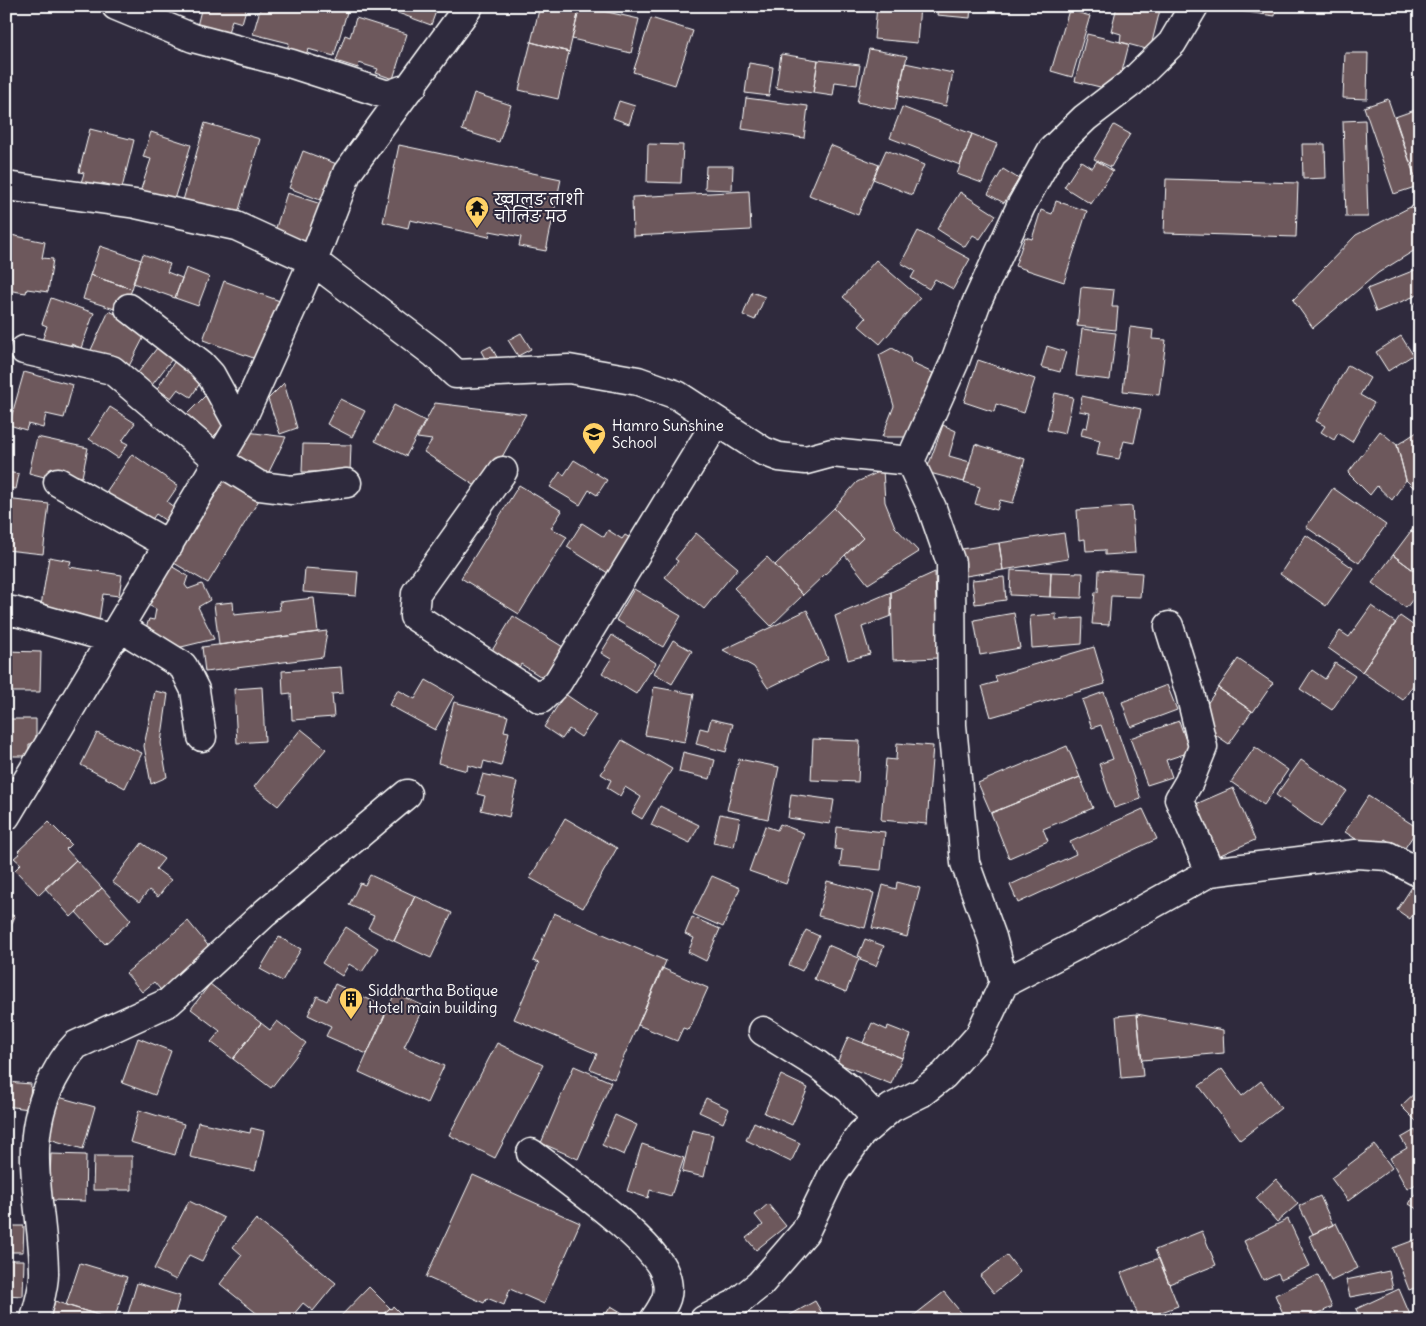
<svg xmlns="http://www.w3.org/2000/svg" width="1426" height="1326" viewBox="0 0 1426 1326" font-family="Delius,'Playpen Sans Deva',sans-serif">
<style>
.building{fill:#6d585b;stroke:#fff}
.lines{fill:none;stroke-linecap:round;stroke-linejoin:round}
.minor-casing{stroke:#fff;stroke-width:31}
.minor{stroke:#2f2a3d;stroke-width:28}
.labels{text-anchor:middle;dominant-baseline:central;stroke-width:4;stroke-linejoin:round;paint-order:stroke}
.poi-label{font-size:15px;fill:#fff;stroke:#2f2a3d;text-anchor:start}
</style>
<rect width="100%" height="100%" fill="#2f2a3d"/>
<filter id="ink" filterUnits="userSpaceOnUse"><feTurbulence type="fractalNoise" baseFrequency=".02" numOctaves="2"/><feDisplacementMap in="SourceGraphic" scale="10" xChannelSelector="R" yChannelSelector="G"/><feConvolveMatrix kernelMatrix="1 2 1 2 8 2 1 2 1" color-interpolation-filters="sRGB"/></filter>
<g filter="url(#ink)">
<path class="building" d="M202 6H247L242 23 232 20 227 35 197 26Z
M261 6H326L347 12 334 56 308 49 305 59 286 53 289 43 253 34Z
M401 6H438L431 25 398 13Z
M540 6H580L569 52 531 42Z
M580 6 639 19 631 53 572 39Z
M877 6H920L917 43 874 39Z
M938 6H971L970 18 937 15Z
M1117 6H1161L1150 50 1120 42 1121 34 1111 31Z
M1217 6H1276L1275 16 1217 8Z
M1069 10 1090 16 1072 77 1051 71Z
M356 18 407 34 393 79 376 73 378 69 359 63 358 68 336 61 345 35 350 37Z
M651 18 693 31 675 85 633 72Z
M1087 34 1129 44 1117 91 1075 81Z
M531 42 569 52 558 99 519 90Z
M869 49 907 56 895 110 857 102Z
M1345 53H1368L1367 99 1343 98Z
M781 54 818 60 813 93 776 88Z
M818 60 860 65 857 85 835 82 833 96 813 93Z
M749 63 773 67 769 96 745 93Z
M905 63 953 73 946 106 898 96Z
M474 93 511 105 499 142 462 130Z
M746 98 808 106 804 138 742 129Z
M1388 99 1418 186 1394 194 1364 107Z
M619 101 635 106 629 124 613 118Z
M902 107 972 134 960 165 890 138Z
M1418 109 1420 185 1418 186 1395 117Z
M1365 120 1368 217H1346L1343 121Z
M205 123 260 139 236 220 182 204Z
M1114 125 1130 134 1111 167 1094 159Z
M90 129 134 140 122 188 102 183 99 194 79 189 84 173 79 172Z
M151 132 191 145 171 209 138 198 151 159 143 157Z
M972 134 997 144 982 183 957 174Z
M648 144 683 145 681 183 647 182Z
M1302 144H1325L1326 178 1303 179Z
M399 145 561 179 546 251 519 246 521 237 490 231 489 237 410 220 408 228 383 222Z
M830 145 879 165 858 215 809 195Z
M886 150 924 165 912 195 873 179Z
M303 151 342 166 328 203 289 188Z
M1081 161 1092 168 1097 161 1113 171 1091 204 1064 187Z
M706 166H733L732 190 705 189Z
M1003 169 1019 179 1004 203 988 194Z
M1166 179 1298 183 1296 237 1164 233Z
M749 191 751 230 633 236 632 197Z
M960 192 996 215 980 239 973 235 965 247 937 229Z
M287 193 324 205 310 245 274 234Z
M1056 201 1087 211 1064 282 1015 266 1025 237 1032 239 1041 210 1052 214Z
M1420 202V247L1378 273 1313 328 1293 300 1356 235Z
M918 231 970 259 953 289 935 279 929 289 911 278 915 271 901 263Z
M6 234 45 242 42 258 53 259 48 292 27 289 26 293 6 290Z
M100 246 141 260 132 289 90 275Z
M143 254 170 264 167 272 182 278 175 298 133 283Z
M876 260 920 298 880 344 859 326 866 318 843 297Z
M186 268 209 277 198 306 175 298Z
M1420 268V294L1376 312 1367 289Z
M90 275 132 289 124 312 83 299Z
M224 281 280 301 259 360 203 340Z
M1081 287 1114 290 1112 307H1118L1116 330 1077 326Z
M752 292 765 297 755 320 743 315Z
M51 298 94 313 81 348 71 344 66 359 39 350 47 326 42 324Z
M1420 301V316L1415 303Z
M109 311 148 329 128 368 90 352Z
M1130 327 1153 330 1152 339 1166 340 1159 395 1123 391Z
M1082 329 1116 333 1110 380 1076 376Z
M521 333 531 349 518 356 508 340Z
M1401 336 1413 355 1388 371 1376 352Z
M491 346 499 361 489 366 481 351Z
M1047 346 1066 352 1060 372 1041 367Z
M157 348 172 359 152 385 137 374Z
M892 348 910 358 911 363 933 373 906 437H882L894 406 879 355Z
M178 356 206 374 191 397 178 389 171 398 157 389Z
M978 360 1035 379 1024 413 996 404 994 412 964 402Z
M1348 365 1370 378 1360 395 1374 403 1352 442 1338 433 1334 440 1321 432 1325 426 1316 421Z
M24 372 73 385 64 418 46 414 43 428 28 424 26 430 9 425Z
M284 383 297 428 280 434 268 399Z
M1055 393 1073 397 1065 434 1047 430Z
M206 395 230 420 209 441 185 416Z
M1082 396 1141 409 1134 443 1124 441 1119 459 1097 455 1100 440 1081 435 1083 427 1087 428 1090 413 1079 411Z
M6 398H8L6 423Z
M340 399 365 411 352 437 327 424Z
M435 403 526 414 483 491 424 452 432 440 417 438Z
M394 405 425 421 406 456 375 441Z
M110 407 135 423 122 441 128 444 118 458 89 439Z
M943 425 956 431 949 456 970 462 964 482 926 472Z
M1420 430V488L1416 490 1406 480 1397 445Z
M1380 431 1397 445 1406 480 1392 500 1377 486 1370 495 1348 473Z
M247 432 286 437 264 482 230 466Z
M37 437 88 448 82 477 53 470 52 479 29 473Z
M303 444 351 445 350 472H302Z
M975 444 1025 459 1013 503 1000 500 997 510 975 504 980 487 964 482Z
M132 454 178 486 167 502 178 510 169 523 156 514 148 525 104 495Z
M574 460 607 480 597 495 589 490 580 505 550 487 560 472 564 475Z
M883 470 885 502 895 527 919 552 868 584 845 555 863 538 834 508 857 482Z
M6 472 19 474 16 489 6 487Z
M225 479 259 500 208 583 174 563Z
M519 485 562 511 551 528 567 537 519 614 461 578Z
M1333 488 1386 525 1359 563 1306 527Z
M6 499 49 504 43 554 6 550 9 510 6 509Z
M1132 506 1135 553 1105 555V550L1086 551 1085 539 1079 540 1077 510Z
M834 508 863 538 803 595 775 565Z
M1420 520V537L1411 531Z
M582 523 604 537 608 530 622 539 625 535 637 542 614 577 567 547Z
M1411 531 1420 537V575L1393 555Z
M696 533 738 568 704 609 665 577 678 561 675 559Z
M1064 533 1068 559 1003 570 999 543Z
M1306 535 1353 568 1326 606 1280 574Z
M999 543 1003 570 966 576 962 549Z
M1393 555 1420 575V590L1406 608 1372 583Z
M49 557 71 561 69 567 122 575 119 596 103 594 99 620 40 612Z
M767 557 803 595 771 626 734 588Z
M171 566 188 576 185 585 188 589 202 584 210 600 198 607 214 639 165 651 144 634 149 619 154 620 156 609 148 605Z
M305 568 358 572 356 596 303 592Z
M1011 570 1051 572 1050 597 1010 595Z
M1099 570 1142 573 1140 597 1111 596 1109 625 1092 624 1095 592H1098Z
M935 572 938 658 893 660 891 592Z
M1051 572 1083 573 1082 598 1050 597Z
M1004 577 1006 600 975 604 972 580Z
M634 589 681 616 663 647 616 620Z
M891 592V616L862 627 870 654 848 660 835 616Z
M314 598 318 632 219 645 214 604 233 602 234 615 280 610 279 602Z
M1371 606 1396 623 1362 672 1328 648 1340 631 1349 637Z
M807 610 828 659 768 688 754 667 723 650Z
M1014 613 1020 648 980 655 974 620Z
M1056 614V620L1083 618 1082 644 1032 648 1030 616Z
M513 616 563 647 543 678 521 664 512 679 485 662Z
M1400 616 1420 630V675L1403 700 1362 672Z
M327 631 323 657 205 672 202 647Z
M612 635 656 663 636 694 602 673 611 659 601 653Z
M673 640 692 651 672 684 654 673Z
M1094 647 1105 684 991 717 982 686 997 682 995 676Z
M6 651 41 652 40 692H6Z
M1238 659 1273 683 1253 712 1218 688Z
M1335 663 1355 676 1332 710 1300 689 1312 670 1325 679Z
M341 667 343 693 332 694 334 717 292 720 291 693 283 694 282 671Z
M426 680 454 696 435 730 389 705 398 690 415 699Z
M1167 685 1177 710 1131 727 1122 702Z
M262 687 265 741 237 743 234 689Z
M654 687 694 694 685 742 645 735Z
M1218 688 1252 711 1229 744 1201 725 1200 714Z
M155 691 168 694 161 743 167 777 151 784 144 746Z
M1104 692 1141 799 1114 808 1099 764 1113 759 1101 725 1092 728 1082 700Z
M565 694 596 715 581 737 569 729 562 739 544 727Z
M454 702 508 716 504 731 509 732 501 766 484 761 482 769 468 765 467 771 438 763Z
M6 719H36V744H29V756H6Z
M711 719 733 724 726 752 696 744 700 728 708 730Z
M1179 721 1190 752 1166 760 1172 777 1147 785 1130 738Z
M301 729 326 749 278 806 254 787Z
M97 733 142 753 125 788 81 765Z
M813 739 860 741 858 782 811 780Z
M622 740 672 769 642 819 632 813 641 797 625 787 620 796 607 788 611 780 601 774Z
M897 743 933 746 927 824 881 820 886 759 896 760Z
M1067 746 1080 777 991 813 978 783Z
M1255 747 1288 770 1264 805 1231 782Z
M683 752 715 760 710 779 679 772Z
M739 759 779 767 768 819 727 810Z
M1301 760 1347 791 1321 827 1276 795Z
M1420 769V785L1412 780Z
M483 774 517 782 509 817 481 810 485 796 477 794Z
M1080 777 1093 808 1043 829 1048 841 1009 858 991 813Z
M1233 788 1255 840 1218 856 1196 804Z
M791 794 834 800 830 824 788 818Z
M1368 796 1418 828 1403 851 1385 839 1376 852 1345 832Z
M660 806 699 825 690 843 651 825Z
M1143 809 1157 839 1018 903 1010 885 1076 854 1070 842Z
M720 814 740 818 734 847 713 843Z
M1420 814V828L1414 824Z
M565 818 617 848 583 908 530 878Z
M49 822 71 844 66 849 76 860 39 895 15 870 21 864 14 858 20 853 18 851Z
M780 824 804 833 786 884 749 871 765 826 777 830Z
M837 827 885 832 881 870 840 866 842 850 835 849Z
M142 843 164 859 156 869 171 880 158 897 149 890 139 902 112 882Z
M76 860 102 888 71 917 45 888Z
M370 875 415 896 394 941 368 928 374 916 349 905 360 883 365 885Z
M712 876 740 888 723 927 693 914Z
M827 881 874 893 865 928 818 916Z
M897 882 920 888 907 937 872 928 883 885 896 889Z
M1412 887 1420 892V903L1410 919 1397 910Z
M102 888 131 920 105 944 76 912Z
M415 896 452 913 431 958 394 941Z
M6 913 15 916 6 938Z
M554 913 666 961 614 1079 590 1069 597 1054 514 1019 539 963 533 961Z
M692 917 720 929 706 961 688 952 694 938 685 934Z
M188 921 215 954 166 996 154 982 142 992 126 973Z
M346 927 378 948 362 972 349 964 342 976 322 963Z
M806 930 819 936 802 971 789 965Z
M279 937 301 949 282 981 260 969Z
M865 939 884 946 876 966 860 960 861 957 858 956Z
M828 945 859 958 846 992 814 979Z
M662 968 708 988 689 1030 683 1028 677 1041 638 1025Z
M210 984 261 1023 233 1059 211 1042 220 1031 191 1009Z
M335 984 388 1008 367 1054 326 1036 331 1026 308 1015 317 996 327 1001Z
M395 993 424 1006 404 1047 444 1066 427 1103 359 1072Z
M1137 1014 1223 1030 1224 1053 1142 1060Z
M1137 1014 1143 1076 1121 1078 1116 1016Z
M277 1021 306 1043 271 1088 233 1059 261 1023 270 1030Z
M872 1023 887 1030 888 1026 911 1035 902 1058 863 1043Z
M848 1037 902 1058 891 1084 837 1063Z
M138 1038 171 1051 155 1095 122 1083Z
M497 1043 543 1065 495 1158 449 1135Z
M574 1066 611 1082 578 1159 541 1143Z
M1222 1069 1242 1096 1261 1081 1281 1108 1240 1140 1199 1086Z
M781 1075 808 1088 792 1125 764 1113Z
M6 1082 31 1084 29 1109 6 1106Z
M1420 1088V1125L1401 1106Z
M51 1095 95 1107 83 1149 39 1136Z
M706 1098 729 1109 723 1123 699 1112Z
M139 1110 184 1124 175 1155 130 1142Z
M615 1115 637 1125 624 1155 602 1145Z
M198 1122 250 1133 251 1128 264 1131 255 1171 190 1157Z
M754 1122 800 1143 791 1162 746 1140Z
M692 1130 713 1135 704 1177 682 1172Z
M1415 1130 1420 1139V1182L1407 1189 1390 1158 1407 1148 1401 1138Z
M642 1144 684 1158 671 1196 650 1190 648 1198 627 1191Z
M1375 1145 1392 1168 1348 1201 1331 1178Z
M51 1154 86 1155 85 1201 49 1200Z
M94 1156H132V1190H93Z
M473 1175 580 1223 544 1304 510 1289 504 1305 487 1298 484 1303 426 1277Z
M1276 1179 1298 1204 1277 1222 1256 1198Z
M1417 1191 1420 1192V1211L1409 1204Z
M1320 1196 1333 1225 1313 1234 1299 1206Z
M189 1201 224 1218 202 1261 189 1255 176 1280 154 1269Z
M768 1204 786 1226 756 1250 746 1238 763 1225 755 1215Z
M6 1208H10L9 1226H24L23 1252H6Z
M256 1219 336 1283 313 1311 303 1303 289 1320H265L220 1284 242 1255 233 1247Z
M1288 1219 1310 1266 1281 1279 1278 1273 1263 1280 1244 1241Z
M1336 1223 1358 1268 1331 1281 1309 1236Z
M1202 1231 1216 1265 1169 1284 1155 1250Z
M1420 1238V1286L1409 1290 1393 1248Z
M1007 1255 1020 1272 994 1293 980 1276Z
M1159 1258 1178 1306 1140 1320 1121 1273Z
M6 1260H24L23 1296 6 1295Z
M80 1263 127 1277 114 1320 66 1305Z
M1389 1271 1393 1289 1350 1297 1346 1280Z
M1318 1275 1332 1307 1304 1320H1286L1275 1295Z
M137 1283 180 1296 173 1320H126Z
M369 1287 390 1308 377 1320H337Z
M1399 1289 1411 1317 1405 1320H1361L1356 1309Z
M944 1292 963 1315 957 1320H908Z
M55 1301 66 1305 114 1320H49Z
M815 1301 826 1320H786L785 1318Z
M393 1306 407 1320H377L390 1308 391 1309Z
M611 1306 626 1315 623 1320H602Z
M1339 1312 1343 1320H1325Z"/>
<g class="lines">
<g class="minor-casing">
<path id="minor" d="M116 6 193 38 292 64 388 95 413 86
M6 186 136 204 236 226 313 261 435 354 456 374 569 369 638 381 677 395 763 451 779 457 806 460 832 453 910 461 955 361 976 304 1021 206 1052 150 1085 118 1132 82 1172 43 1194 6
M129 308 201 364 211 375 239 426
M24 350 112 370 219 461 260 486 292 490 347 483
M503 471 416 593 414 616 541 699 558 682 717 421
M58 482 169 545
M6 613 13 611 113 639
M1169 626 1190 693 1203 747 1189 782 1179 799 1210 872
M120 627 183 666 195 690 202 737
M6 816 239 426 313 261 347 173 469 6
M1004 983 1112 927 1210 872 1356 854 1388 856 1420 873
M763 1031 818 1065 849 1089 877 1119
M531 1153C561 1176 654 1241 665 1274 672 1293 665 1304 654 1320
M35 1320C38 1304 45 1286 44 1271 43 1203 19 1143 53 1079 60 1066 66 1055 76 1045L169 1002 265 913 407 794
M704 1320 735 1304 760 1284 805 1232 833 1174 861 1134 891 1108 921 1093 944 1075 979 1036 1004 983 992 937 965 863 952 725 951 563 932 508 910 461"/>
</g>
<use href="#minor" class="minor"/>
</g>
</g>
<defs>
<g id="temple-pin" transform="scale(1.25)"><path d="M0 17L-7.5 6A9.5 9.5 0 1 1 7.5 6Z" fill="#ffd166" stroke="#2f2a3d"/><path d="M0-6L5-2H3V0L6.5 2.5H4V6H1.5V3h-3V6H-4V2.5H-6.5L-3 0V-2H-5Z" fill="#111"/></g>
<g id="school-pin" transform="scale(1.25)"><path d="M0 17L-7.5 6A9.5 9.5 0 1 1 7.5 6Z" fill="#ffd166" stroke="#2f2a3d"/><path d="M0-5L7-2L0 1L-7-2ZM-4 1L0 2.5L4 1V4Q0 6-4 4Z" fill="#111"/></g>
<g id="building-pin" transform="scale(1.25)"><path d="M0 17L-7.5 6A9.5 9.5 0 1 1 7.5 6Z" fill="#ffd166" stroke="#2f2a3d"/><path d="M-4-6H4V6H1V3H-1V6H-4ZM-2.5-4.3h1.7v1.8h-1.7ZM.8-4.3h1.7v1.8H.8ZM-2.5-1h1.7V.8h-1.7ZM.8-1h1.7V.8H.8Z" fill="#111"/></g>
</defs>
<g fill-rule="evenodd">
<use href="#temple-pin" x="477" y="208"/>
<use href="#school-pin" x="594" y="434"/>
<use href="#building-pin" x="351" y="999"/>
</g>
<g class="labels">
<g class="poi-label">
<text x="494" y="199">ख्वालुङ ताशी<tspan x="494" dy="17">चोलिङ मठ</tspan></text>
<text x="612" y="425">Hamro Sunshine<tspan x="612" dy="17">School</tspan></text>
<text x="368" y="990">Siddhartha Botique<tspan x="368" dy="17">Hotel main building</tspan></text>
</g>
</g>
<rect width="1426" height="1326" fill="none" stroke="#2f2a3d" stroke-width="25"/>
<rect x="12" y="12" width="1401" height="1301" fill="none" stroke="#fff" stroke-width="2" filter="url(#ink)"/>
</svg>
